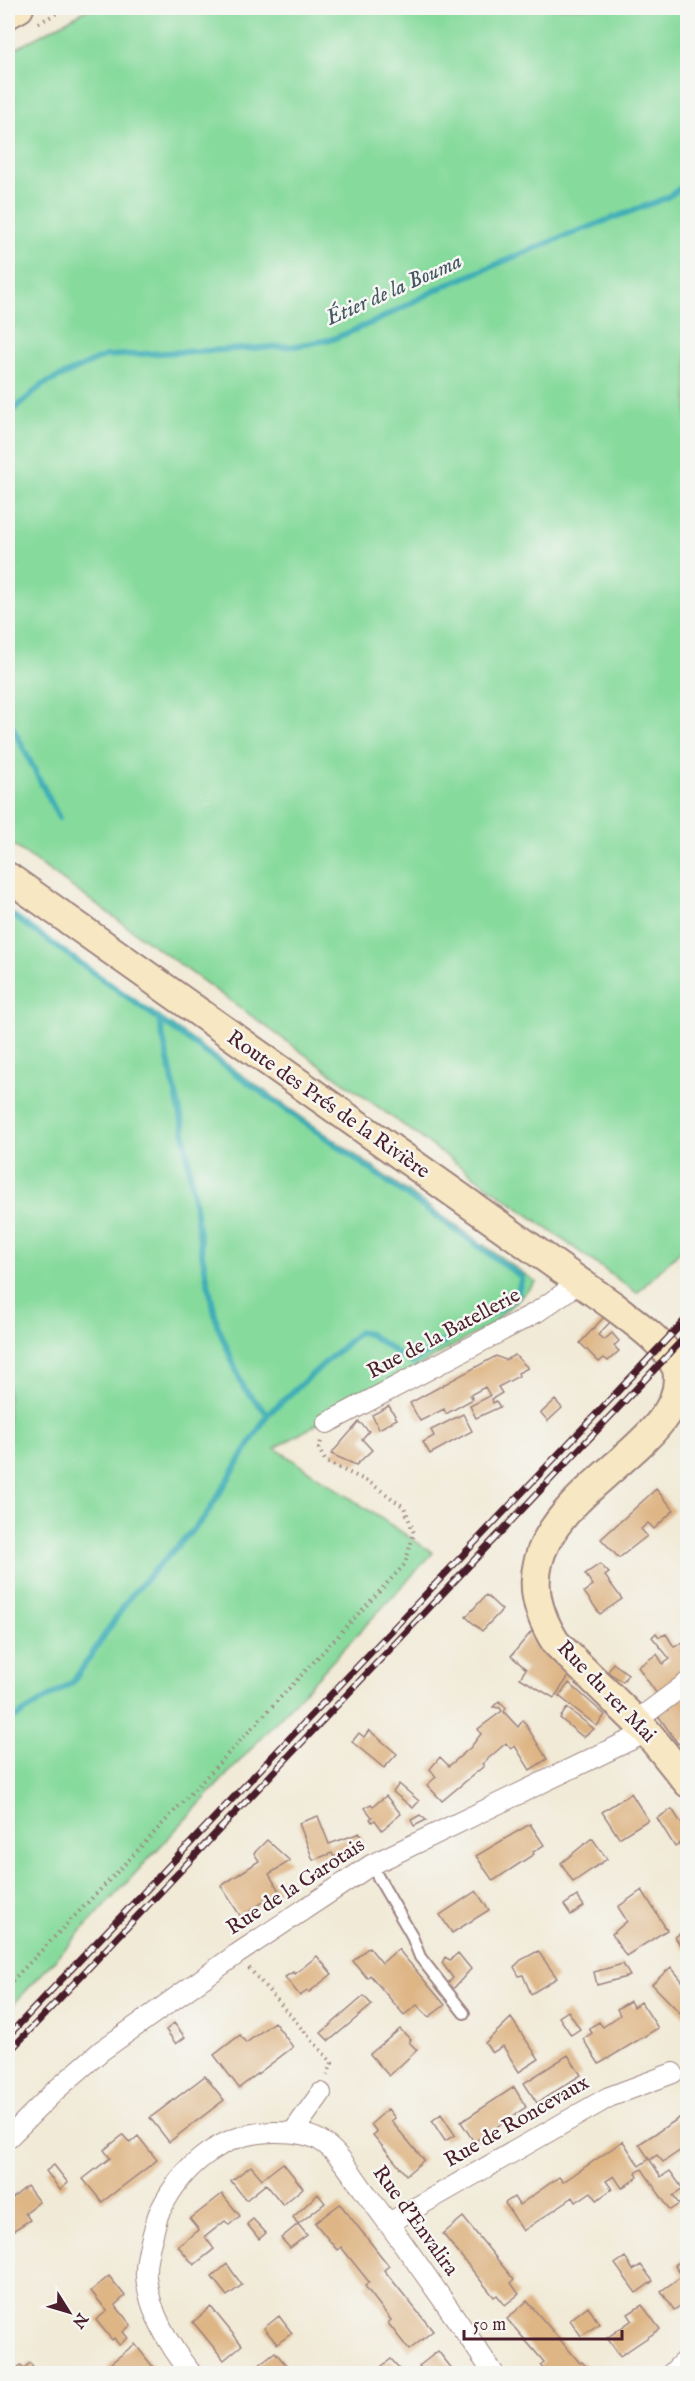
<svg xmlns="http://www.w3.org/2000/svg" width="695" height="2381" viewBox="0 0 695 2381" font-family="'IM FELL English',serif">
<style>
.green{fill:#86da9c;stroke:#687c64;stroke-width:1.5}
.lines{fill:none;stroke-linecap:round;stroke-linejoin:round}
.stream{stroke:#3daeb6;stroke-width:6}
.building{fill:#deb585}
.lane-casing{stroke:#9e8481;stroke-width:14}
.street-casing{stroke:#9e8481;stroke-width:22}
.secondary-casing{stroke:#9e8481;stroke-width:32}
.path{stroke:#9e8481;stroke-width:4;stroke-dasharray:1.5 4.5;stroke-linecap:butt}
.lane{stroke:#fff;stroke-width:10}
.street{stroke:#fff;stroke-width:20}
.secondary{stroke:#f7e8c3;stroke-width:28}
.rail-casing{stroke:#4a1f2b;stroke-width:7}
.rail{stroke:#f6f6f2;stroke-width:4.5;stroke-dasharray:14;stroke-linecap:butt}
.labels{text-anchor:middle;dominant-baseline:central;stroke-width:5;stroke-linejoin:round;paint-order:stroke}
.street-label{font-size:21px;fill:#4a1f2b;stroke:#f6f6f2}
.water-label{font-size:22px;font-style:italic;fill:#455863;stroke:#f6f6f2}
</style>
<rect width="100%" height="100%" fill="#f6f6f2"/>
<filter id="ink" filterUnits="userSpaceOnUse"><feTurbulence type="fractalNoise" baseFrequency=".0167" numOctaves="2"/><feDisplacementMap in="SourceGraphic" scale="12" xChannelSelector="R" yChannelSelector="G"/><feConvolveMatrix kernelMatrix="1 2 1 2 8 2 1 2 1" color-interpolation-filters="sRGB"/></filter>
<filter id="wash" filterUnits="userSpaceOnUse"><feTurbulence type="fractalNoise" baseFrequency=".008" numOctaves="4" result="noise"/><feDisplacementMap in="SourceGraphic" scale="24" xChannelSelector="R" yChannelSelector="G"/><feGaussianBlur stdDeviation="1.35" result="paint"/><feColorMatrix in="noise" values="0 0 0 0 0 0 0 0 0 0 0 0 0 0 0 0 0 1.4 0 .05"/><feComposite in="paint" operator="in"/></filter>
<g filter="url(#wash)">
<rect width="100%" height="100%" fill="#f1ead7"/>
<path class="green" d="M90 8H687L688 1243 637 1293 8 841V53Z
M8 910 536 1282 492 1324 275 1448 433 1553 8 2010Z"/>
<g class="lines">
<path class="stream" d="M8 415 42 385 105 356 295 346 333 339 376 321 444 286 560 238 666 198 688 183
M8 718 59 818
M8 912 522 1277 517 1295 498 1310 470 1325 412 1363 369 1334 359 1332 268 1414 205 1517 132 1594 73 1682 8 1722
M159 1020 183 1125 202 1254 217 1324 244 1389 268 1414"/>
</g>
<g id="blocks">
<path class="building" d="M605 1316 611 1321 598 1335 604 1340 612 1333 619 1341 614 1346 619 1351 608 1361 604 1358 599 1362 580 1343Z
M515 1355 528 1368 518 1373 519 1376 498 1387 502 1393 492 1399 493 1403 496 1401 500 1407 476 1418 470 1406 490 1396 485 1387 470 1395 473 1399 446 1414 444 1409 420 1421 410 1403 496 1356 505 1360Z
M555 1400 562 1408 548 1421 541 1413Z
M389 1406 397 1419 379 1429 372 1415Z
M463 1414 472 1431 430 1454 423 1442 434 1436 431 1430Z
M359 1422 369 1431 362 1439 372 1450 356 1465 331 1454Z
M656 1489 674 1510 654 1529 648 1523 641 1529 647 1536 619 1558 601 1539Z
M600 1564 609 1573 605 1576 622 1599 600 1614 584 1592 593 1585 585 1574Z
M486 1595 502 1610 482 1631 466 1617Z
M532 1631 546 1654 569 1676 554 1698 520 1678 526 1669 511 1656Z
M656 1633 659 1637 666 1634 674 1647 682 1643 683 1645 687 1643V1677L657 1694 638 1667 657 1654 663 1664 670 1659 652 1637Z
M613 1663 628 1674 623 1682 608 1672Z
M569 1683 605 1715 597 1726 559 1696Z
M683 1696 687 1703V1737L678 1744 657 1714Z
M499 1701 506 1708 504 1712 518 1727 523 1720 547 1759 530 1770 515 1746 511 1749 506 1743 482 1764 484 1766 442 1801 427 1785 436 1777 430 1769 440 1757 449 1766 470 1748 481 1734 478 1729 502 1711 500 1708 493 1707Z
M567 1708 594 1729 583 1737 560 1718Z
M369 1730 397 1754 384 1768 352 1742 359 1733 364 1737Z
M399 1784 419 1801 413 1808 393 1792Z
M631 1793 648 1820 619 1838 602 1812Z
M386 1796 401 1814 382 1830 375 1820 372 1822 370 1819 372 1817 365 1808 371 1804 373 1806Z
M672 1809 683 1826 687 1823V1838L675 1847 657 1818Z
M420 1815 426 1820 414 1826 411 1820Z
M318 1816 329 1844 360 1833 364 1845 334 1857 332 1853 313 1860 299 1823Z
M530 1824 544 1845 533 1852 534 1854 493 1881 476 1856Z
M592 1838 607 1859 573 1882 561 1863Z
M267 1840 290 1861 269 1874 279 1891 241 1917 221 1886 259 1861 254 1853Z
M642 1890 667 1930 626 1956 612 1934 627 1921 618 1907Z
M476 1891 489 1910 452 1933 440 1915Z
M577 1896 584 1906 571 1915 564 1905Z
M681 1933 687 1944 682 1948 675 1937Z
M369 1947 382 1963 398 1949 445 2005 429 2017 417 2005 404 2015 370 1975 367 1978 353 1961Z
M538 1951 557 1978 531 1994 523 1975 519 1976 514 1967 521 1960Z
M458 1953 471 1969 452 1990 447 1984 453 1978 442 1963 445 1957 450 1960Z
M317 1956 332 1974 309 1992 307 1991 300 1996 285 1977 293 1972 295 1974Z
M623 1964 630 1976 597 1985 594 1972Z
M671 1967 687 1987V2013L684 2017 652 1984Z
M364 1996 372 2005 329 2041 321 2033Z
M630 2001 633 2007 641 2002 658 2028 599 2064 583 2039 592 2033 589 2028 599 2022 603 2027 620 2015 617 2009Z
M568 2011 580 2029 571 2035 559 2017Z
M511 2018 539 2059 519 2072 503 2046 492 2053 485 2043Z
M274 2022 293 2047 239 2088 214 2055 240 2035 246 2043Z
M174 2023 185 2037 176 2044 166 2030Z
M400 2029 411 2040 409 2042 417 2050 389 2076 370 2054Z
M568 2055 581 2075 537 2103 524 2083Z
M205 2076 224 2100 169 2142 150 2118Z
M514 2087 526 2107 474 2142 461 2122Z
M388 2109 395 2118 391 2121 424 2160 406 2175 373 2135 377 2132 371 2124Z
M687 2113V2146L663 2162 657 2155 650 2160 661 2177 670 2171 683 2189 673 2196 679 2204 670 2210 642 2169 636 2173 638 2177 622 2188 614 2176 606 2181 612 2189 597 2200 591 2192 576 2202 573 2197 523 2231 505 2203 514 2197 519 2205 559 2177 563 2182 623 2141 639 2166 649 2159 639 2144Z
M441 2114 455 2135 445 2141 432 2121Z
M123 2135 130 2143 138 2136 157 2160 102 2202 83 2179 110 2158 104 2150Z
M283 2163 303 2188 283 2205 266 2184 246 2200 231 2181 251 2166 262 2179Z
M54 2165 68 2183 60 2190 46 2171Z
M27 2186 39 2202 25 2213 30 2220 8 2234V2202Z
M222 2194 240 2216 229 2225 225 2221 205 2237 214 2249 194 2265 178 2246 199 2230 190 2219Z
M318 2194 325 2203 298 2224 293 2217Z
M340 2204 389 2266 384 2270 433 2331 409 2350 388 2323 391 2320 365 2286 369 2282 341 2247 337 2250 315 2223Z
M463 2217 514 2280 511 2283 519 2294 505 2305 497 2295 494 2297 443 2234Z
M253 2219 266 2233 259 2239 247 2224Z
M298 2224 307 2235 290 2248 281 2238Z
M625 2257 633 2270 641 2265 653 2281 636 2293 615 2264Z
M687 2257V2301L674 2310 661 2291 682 2276 675 2265Z
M227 2264 242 2285 227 2296 212 2277Z
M109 2276 125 2296 115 2305 131 2325 123 2332 128 2338 119 2345 114 2338 112 2340 96 2320 107 2311 91 2291Z
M527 2301 580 2363 582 2362 588 2369 583 2373H547L540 2365 544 2362 507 2319Z
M642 2305 660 2329 620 2356 607 2338 632 2320 628 2314Z
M588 2306 599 2324 581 2336 570 2320Z
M211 2307 242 2345 224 2360 193 2322Z
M279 2316 292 2333 277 2344 264 2328Z
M135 2344 157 2372 155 2373H111L107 2368 111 2363Z
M438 2351 453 2370 456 2373H425L419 2366Z
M275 2352 293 2373H248Z
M391 2359 399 2368 403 2373H380L377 2370Z
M30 2363 39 2373H12L21 2365 24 2368Z"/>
</g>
</g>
<g filter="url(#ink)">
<use href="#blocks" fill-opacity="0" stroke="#9e8481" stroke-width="1.5"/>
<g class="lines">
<g class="lane-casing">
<path id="lane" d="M371 1865 411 1934 420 1957 464 2013"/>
</g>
<g class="street-casing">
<path id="street" d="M327 1423 537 1312 580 1282
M636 1721 688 1682
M293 2132 321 2093
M8 2138 56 2090 101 2051 237 1954 371 1865 647 1732
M389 2223 609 2097 673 2073
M192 2374C169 2346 150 2313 146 2277 145 2265 149 2248 152 2237 155 2228 156 2218 160 2211 183 2164 224 2131 277 2132 291 2132 309 2134 321 2141 341 2154 354 2178 368 2196 412 2254 453 2314 494 2374
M671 2374 688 2357"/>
</g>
<g class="secondary-casing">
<path id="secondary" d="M8 14 19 8
M8 877 612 1305C634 1322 666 1343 677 1369 695 1458 468 1506 556 1643L647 1732 688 1783"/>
</g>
<path class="path" d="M39 23 66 8
M249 1968 332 2063 327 2076
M8 1985 125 1864 405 1564 414 1533 404 1507 369 1482 326 1462 319 1449 321 1441"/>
<use href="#lane" class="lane"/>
<use href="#street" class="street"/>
<use href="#secondary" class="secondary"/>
<g class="rail-casing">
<path id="rail" d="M8 2036 688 1317
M8 2053 688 1334"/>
</g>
<use href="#rail" class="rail"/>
</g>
</g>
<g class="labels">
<g class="street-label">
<text transform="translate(328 1105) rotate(35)">Route des Prés de la Rivière</text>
<text transform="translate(444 1334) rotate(-28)">Rue de la Batellerie</text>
<text transform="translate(606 1692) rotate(46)">Rue du 1er Mai</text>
<text transform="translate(296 1887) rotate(-33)">Rue de la Garotais</text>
<text transform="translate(517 2122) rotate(-30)">Rue de Roncevaux</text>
<text transform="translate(415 2221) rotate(54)">Rue d'Envalira</text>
</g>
<g class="water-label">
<text transform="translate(394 290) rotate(-24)">Étier de la Bouma</text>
</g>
</g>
<rect width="695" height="2381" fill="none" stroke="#f6f6f2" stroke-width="30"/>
<g transform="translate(69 2312) rotate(127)" stroke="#f6f6f2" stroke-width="4.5" paint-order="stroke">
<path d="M0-4.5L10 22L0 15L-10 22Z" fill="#4a1f2b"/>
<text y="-9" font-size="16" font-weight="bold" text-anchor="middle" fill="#4a1f2b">N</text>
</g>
<path d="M464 2330v9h158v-9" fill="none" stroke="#4a1f2b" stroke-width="3"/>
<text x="473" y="2330" font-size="18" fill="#4a1f2b" stroke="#f6f6f2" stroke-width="4.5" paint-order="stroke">50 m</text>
</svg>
